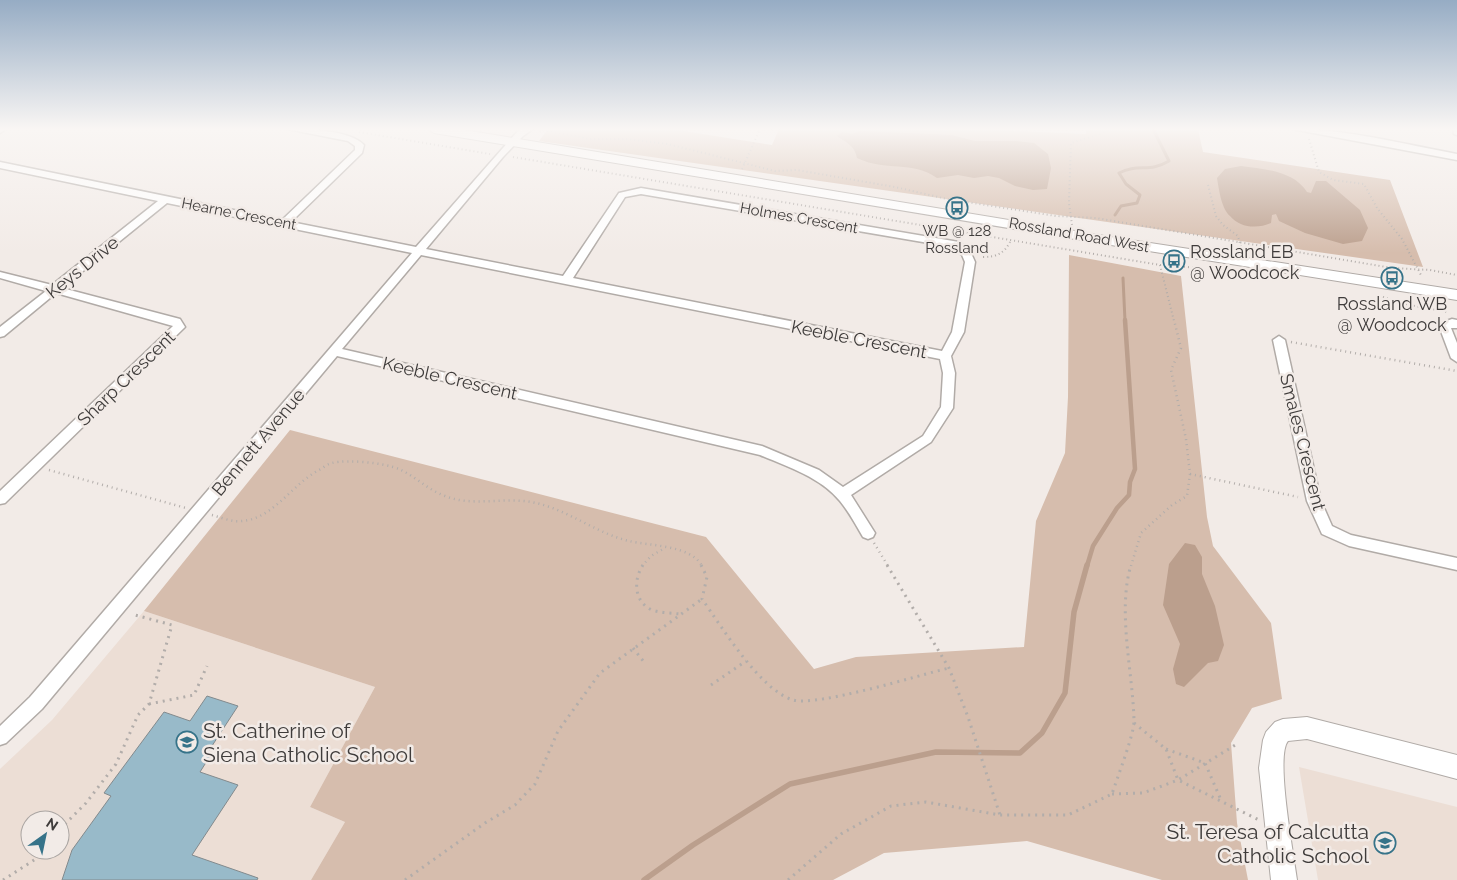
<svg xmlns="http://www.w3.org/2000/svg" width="1457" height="880" viewBox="0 0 1457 880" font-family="Raleway,sans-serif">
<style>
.built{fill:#ecded5;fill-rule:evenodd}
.green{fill:#d6bdad}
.water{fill:#bb9f8d}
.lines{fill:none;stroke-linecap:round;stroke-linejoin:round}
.stream-far2{stroke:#bb9f8d;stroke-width:3}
.stream-far1{stroke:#bb9f8d;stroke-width:4.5}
.stream{stroke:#bb9f8d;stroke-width:5.5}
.building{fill:#98bac9;stroke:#838a8d}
.street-casing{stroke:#b1aba7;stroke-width:3}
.secondary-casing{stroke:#b1aba7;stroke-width:2}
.path-far2{stroke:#b2adaa;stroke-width:2;stroke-dasharray:1 3;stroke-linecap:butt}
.path-far1{stroke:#b2adaa;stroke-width:2.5;stroke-dasharray:1 4;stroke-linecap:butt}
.path{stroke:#b2adaa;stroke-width:3;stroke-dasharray:2 5;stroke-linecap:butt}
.street{fill:#fff;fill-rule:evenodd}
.secondary{fill:#fff;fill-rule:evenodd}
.labels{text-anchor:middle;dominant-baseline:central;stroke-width:5;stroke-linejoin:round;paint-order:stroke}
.far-street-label{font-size:15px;fill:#3f3c3b;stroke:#f2ebe7}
.far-poi-label{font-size:15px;fill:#3f3c3b;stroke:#f2ebe7}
.poi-label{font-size:18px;fill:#3f3c3b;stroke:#f2ebe7;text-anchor:start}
.street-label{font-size:18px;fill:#3f3c3b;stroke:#f2ebe7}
.near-poi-label{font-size:21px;fill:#3f3c3b;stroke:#f2ebe7;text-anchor:start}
</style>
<rect width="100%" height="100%" fill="#f2ebe7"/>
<path class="built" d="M144 611 375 687 310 807 345 822 311 880H0V769L52 720ZM30 820H60V850H30Z
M1299 767 1457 807V880H1318Z"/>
<path class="green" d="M548 129H671L772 145 779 129H967L1086 134V129H1198L1203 152 1390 180 1423 267 539 141Z
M1069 255 1181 276 1207 517 1213 546 1271 623 1282 699 1252 708 1231 743 1237 823 1248 880H1162L1027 841 884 853 833 880H311L345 822 310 807 375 687 144 611 290 430 706 537 814 669 856 657 1024 647 1036 521 1065 453 1068 397Z"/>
<path class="water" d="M860 131 952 135 975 141H1016L1034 143 1048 154 1051 168 1047 189 1033 190 1015 186 999 178 988 176 974 178 958 175 937 178C912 160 886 172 857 158 855 146 847 143 837 136L842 132 852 134Z
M1241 166C1264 169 1294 171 1307 192L1311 193 1316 181H1326L1360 210 1368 228 1362 241 1343 244 1305 233 1279 221 1276 214 1272 215 1271 223C1257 229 1240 228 1230 216 1221 208 1219 189 1217 178L1225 169Z
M1185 543 1195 545 1202 557V574L1215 606 1224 645 1218 661 1208 663 1184 687 1176 684 1173 669 1180 644 1163 605 1169 564Z"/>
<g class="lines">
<path class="stream-far2" d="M1115 215 1121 206 1137 203 1140 195 1126 184 1119 173C1138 163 1149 173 1169 161L1153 129
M1123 278 1125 321"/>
<path class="stream-far1" d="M1087 566 1093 546 1117 508 1129 495 1130 482 1135 469 1125 320"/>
<path class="stream" d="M644 880 693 845 790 784 936 752 1020 753 1042 733 1065 693 1074 612 1087 565"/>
</g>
<path class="building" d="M207 696 238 706 208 752 212 753 200 772 238 785 192 855 258 878 257 880H62L72 850 111 796 104 793 164 712 190 721Z"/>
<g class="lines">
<g class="street-casing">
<path id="street" d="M0 129H6L0 133Z
M287 129C308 129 350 130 364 145L362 153 291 222 416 247 517 132 522 129H533L523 136 503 157 426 249 563 276 619 193 641 188 959 242 970 251 975 262 964 332 951 356 955 373 953 408 931 442 851 495 875 533 873 537 868 539 863 537C856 525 849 512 840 501 820 477 788 467 760 455L337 356 42 709 6 743 0 745V726L30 697 412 253 167 203 62 288 180 319 185 327 5 503 0 504V491L173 326 56 293 4 336 0 337V327L46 291 0 278V272L52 285 158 201 0 168V162L282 220 355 150V146L348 141ZM641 194 952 247 962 255 965 262 952 332 942 351 573 278 625 197ZM421 255 940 359 943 373 941 407 923 436 843 487 819 470 762 446 342 349Z
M1292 129C1347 129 1403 144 1457 154V160Z
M1453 129H1457V135L1454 134Z
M1452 319 1457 320V328H1451L1457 343V362L1451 358 1439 326 1441 323Z
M1279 336 1285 340 1321 501 1332 526 1351 535 1457 558V570L1349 546 1322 534 1307 501 1273 340Z"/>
</g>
<g class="secondary-casing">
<path id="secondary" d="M428 129H458L1111 237 1457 290V300L1111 245 434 133Z
M1307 717 1457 755V779L1307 739 1288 741C1275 756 1294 856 1297 880H1271L1259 768 1263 740 1266 732 1275 722 1283 719Z"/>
</g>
<path class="path-far2" d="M771 129H780
M359 132 490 154
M540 132 542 130 590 139H626L668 144 775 171 797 170 895 187 947 199 1056 216 1096 218 1392 268 1430 270 1457 275
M1309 139 1319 172 1333 180 1364 184 1377 208 1402 239 1422 277
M513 157 1160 265 1200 268
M742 169 760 129
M1208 185 1216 216 1223 225 1238 236 1242 251
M1072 225 1069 203 1071 143 1100 134 1104 132V129
M983 257C997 257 1005 253 1011 240
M1160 265 1174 321
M1383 297 1409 305 1448 312"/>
<path class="path-far1" d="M1291 342 1457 371
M49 470 186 508
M1190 474 1298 497
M212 515C219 517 227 520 234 521 271 524 289 486 319 470 323 468 327 464 332 463 347 459 385 463 399 469 415 476 428 490 445 496 472 507 503 497 531 502 566 508 595 533 629 541 650 546 691 545 702 566
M874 543 888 566
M642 566 651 556 665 548
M1131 566 1141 533 1172 505 1187 496 1190 474 1186 439 1171 370 1181 348 1174 320"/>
<path class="path" d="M643 565C633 580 634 602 652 610 661 613 671 613 680 614
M701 565 707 577 702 599C722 627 760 690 793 700 817 707 919 675 949 668
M887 565 949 668 968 717 1000 815
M633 648 644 662
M711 685 746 661
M149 704 194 695 207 666
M1134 723 1166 749 1178 780 1259 820
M1166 749 1205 763 1221 800
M1112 794 1143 793 1178 780 1237 744
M60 829 86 803 116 764 138 715 149 704 172 625 135 615
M3 880 42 855 44 850
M405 880 485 823 515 805 535 784 558 731 600 673 702 599
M788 880 841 834 891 806 926 802 1000 815H1068L1112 794C1117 778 1134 735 1134 721 1133 673 1117 611 1131 565"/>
<use href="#street" class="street"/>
<use href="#secondary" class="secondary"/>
</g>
<linearGradient id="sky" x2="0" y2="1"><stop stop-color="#96acc4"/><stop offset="0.51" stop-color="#f9f6f4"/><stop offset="1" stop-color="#f9f6f4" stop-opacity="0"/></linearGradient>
<rect width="1457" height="253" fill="url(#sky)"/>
<defs>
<g id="bus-ring" transform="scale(1.125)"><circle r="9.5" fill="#f2ebe7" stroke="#367389" stroke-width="1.5"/><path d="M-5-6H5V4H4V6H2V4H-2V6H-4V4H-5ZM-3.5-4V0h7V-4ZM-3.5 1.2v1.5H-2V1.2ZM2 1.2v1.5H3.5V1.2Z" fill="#367389"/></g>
<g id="school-ring" transform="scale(1.125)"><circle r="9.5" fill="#f2ebe7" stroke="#367389" stroke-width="1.5"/><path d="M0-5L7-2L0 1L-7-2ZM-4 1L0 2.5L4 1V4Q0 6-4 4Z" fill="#367389"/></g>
</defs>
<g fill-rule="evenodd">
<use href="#bus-ring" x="957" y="208"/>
<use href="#bus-ring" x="1174" y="261"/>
<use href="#bus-ring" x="1392" y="278"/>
<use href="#school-ring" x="187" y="742"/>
<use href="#school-ring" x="1385" y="843"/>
</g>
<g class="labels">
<g class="far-street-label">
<text transform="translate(239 214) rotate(11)">Hearne Crescent</text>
<text transform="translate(799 218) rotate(10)">Holmes Crescent</text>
<text transform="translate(1079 235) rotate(10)">Rossland Road West</text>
</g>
<g class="far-poi-label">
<text x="957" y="231">WB @ 128<tspan x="957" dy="17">Rossland</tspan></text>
</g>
<g class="poi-label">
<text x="1190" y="251">Rossland EB<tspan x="1190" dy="21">@ Woodcock</tspan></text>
<text x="1392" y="303" text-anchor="middle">Rossland WB<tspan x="1392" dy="21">@ Woodcock</tspan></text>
</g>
<g class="street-label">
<text transform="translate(82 267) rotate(-39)">Keys Drive</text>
<text transform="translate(859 339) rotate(11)">Keeble Crescent</text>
<text transform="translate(126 378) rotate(-44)">Sharp Crescent</text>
<text transform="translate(450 378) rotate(13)">Keeble Crescent</text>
<text transform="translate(258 442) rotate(-50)">Bennett Avenue</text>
<text transform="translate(1303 442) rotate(76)">Smales Crescent</text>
</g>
<g class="near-poi-label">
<text x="203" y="730">St. Catherine of<tspan x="203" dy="24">Siena Catholic School</tspan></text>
<text x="1369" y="831" text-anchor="end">St. Teresa of Calcutta<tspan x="1369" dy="24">Catholic School</tspan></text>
</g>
</g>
<g transform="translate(45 835) rotate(33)"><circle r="24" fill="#f2ebe7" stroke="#aaa5a2"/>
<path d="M0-4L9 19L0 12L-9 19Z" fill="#367389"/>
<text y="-8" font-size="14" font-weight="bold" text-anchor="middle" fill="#3f3c3b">N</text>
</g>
</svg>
